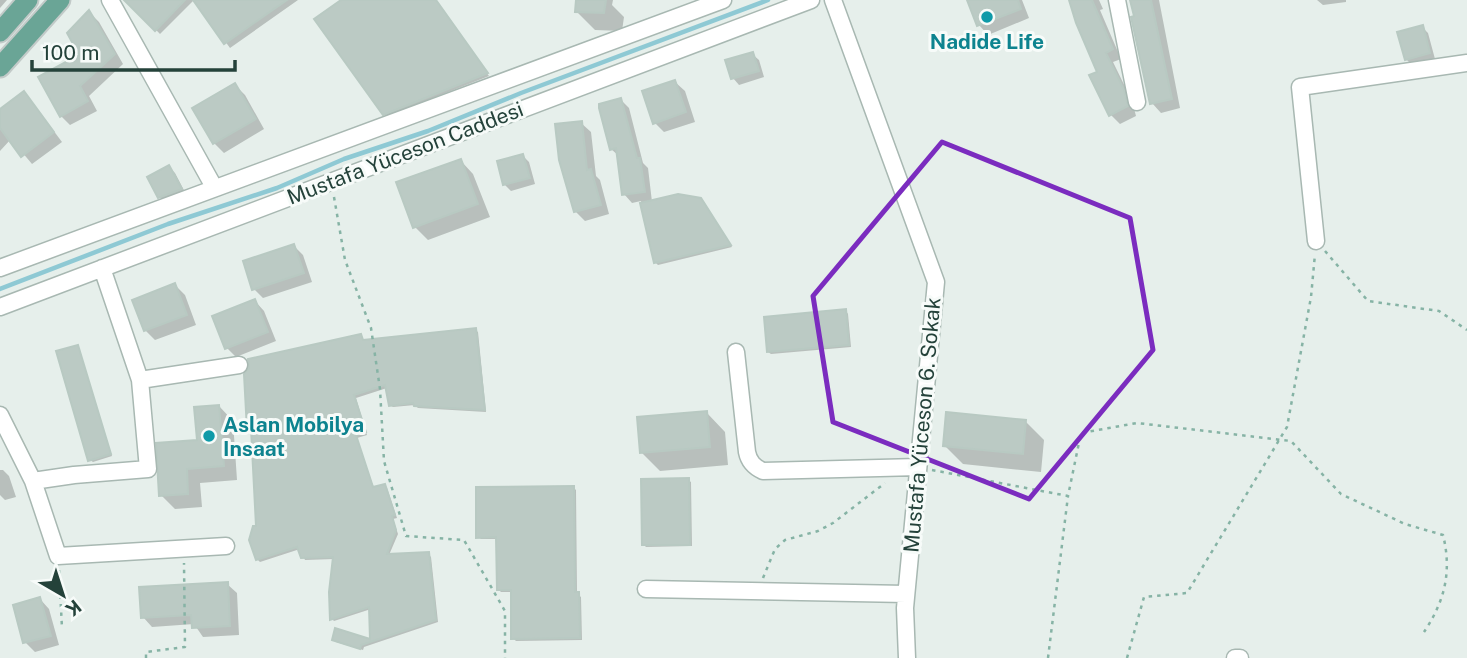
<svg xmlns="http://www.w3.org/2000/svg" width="1467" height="658" viewBox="0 0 1467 658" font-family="'Public Sans',sans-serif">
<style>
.shadow{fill:#0003}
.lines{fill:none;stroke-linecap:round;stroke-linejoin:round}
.stream{stroke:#8ec9d4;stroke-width:4.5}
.building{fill:#bbcac4;stroke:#b8c9c2;stroke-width:2}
.minor-casing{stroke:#a8b8b2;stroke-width:19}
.major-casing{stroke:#c2cac8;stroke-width:23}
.path{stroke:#86b3a5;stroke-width:2.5;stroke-dasharray:3.5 5;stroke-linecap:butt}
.minor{stroke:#fff;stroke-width:16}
.major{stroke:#6aa596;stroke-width:19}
.marked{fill:none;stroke:#7b2cbf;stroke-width:5;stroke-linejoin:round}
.culture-dot{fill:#0f9aa8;stroke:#f7fbf9;stroke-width:2.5}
.labels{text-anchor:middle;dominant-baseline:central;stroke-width:6;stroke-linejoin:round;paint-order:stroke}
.culture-label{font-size:21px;font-weight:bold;fill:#0d838f;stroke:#f7fbf9}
.street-label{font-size:21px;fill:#24423a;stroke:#f7fbf9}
</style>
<rect width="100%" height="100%" fill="#e6efeb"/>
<path class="shadow" d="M0 0H7L0 8Z
M127 0H194L160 34Z
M195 0H298L230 48Z
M344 0H433L489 76 387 116Z
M577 0H613L612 5 624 17 622 31 595 30 577 12Z
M969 0H1022L1029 18 988 35 979 25Z
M1070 0H1099L1103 9 1100 10 1121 59 1113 62 1132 101 1136 116 1120 124 1111 115 1099 73Z
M1131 0H1159L1180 108 1161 113 1152 103Z
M1317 0H1346V2L1323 5Z
M89 12 99 22 123 64 89 96 97 111 70 125 61 116 81 56Z
M1422 27 1428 33 1435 59 1412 65 1406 59Z
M752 54 759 60 764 77 739 85 733 78Z
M675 82 685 91 695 122 664 132 655 123Z
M235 85 245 95 264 129 224 153 214 143Z
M621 100 629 108 643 163 648 168 652 202H704L732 247 658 265 655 262 641 201 632 203 624 194 619 156 611 149Z
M32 102 62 142 32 164 11 139 0 151V111Z
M581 123 591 132 596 176 600 180 609 214 585 221 576 212Z
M523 156 529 162 535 184 511 191 505 185Z
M461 161 473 174 490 217 428 240 415 227Z
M169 167 175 173 187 196 166 203 159 197Z
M294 246 303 255 312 282 263 298 254 289Z
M175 285 185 295 196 325 155 340 145 330Z
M255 301 264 311 276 341 236 357 227 348Z
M846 311 848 314 851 347 771 354 768 352Z
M475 330 478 332 486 412 418 408 415 405 393 407 390 405 387 388 356 398 367 435 357 438 374 489 385 486 387 488 397 518 393 519 398 534 389 555 428 554 431 557 438 622 364 647 363 650 336 642 333 639 336 630 372 642 371 609 334 621 332 619 334 559 305 560 300 549 260 562 257 559 253 431H250L260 428 360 336 364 342Z
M78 347 112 456 93 462 90 460Z
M219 406 233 421 237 480 200 483 202 507 175 509 161 495 199 441Z
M707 413 725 432 728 465 660 471 642 453Z
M1026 422 1044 440 1041 472 963 464 945 446Z
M0 470H3L9 476 16 497 5 500 0 495Z
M688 480 691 482 692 546 646 547 644 545Z
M573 487 576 490 577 594 581 597 582 640 516 641 513 638 512 592H501L498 589V539H481L478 537Z
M227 584 237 593 239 635 203 637 194 624 152 627 143 617Z
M40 599 49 609 59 645 35 652 25 642Z"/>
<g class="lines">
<path class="stream" d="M0 289 168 224 277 188 344 159 428 131 521 93 768 0"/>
</g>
<path class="building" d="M124 0H185L155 31Z
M193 0H287L224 44Z
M341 0H436L488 73 383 115 314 19Z
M576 0H606L604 13 575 12Z
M967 0H1018L1021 9 977 26Z
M1069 0H1092L1113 49 1106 53 1124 90 1128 106 1109 116 1089 75 1097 72 1076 23Z
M1130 0H1151L1172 99 1150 104 1131 17 1134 16Z
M89 10 115 54 80 86 88 101 60 117 38 77 79 55 67 33Z
M1423 25 1430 53 1405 60 1397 32Z
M753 52 759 71 731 79 725 60Z
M675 80 686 112 653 124 642 91Z
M235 83 256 119 213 144 192 108Z
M24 91 54 132 21 157 0 128V109Z
M621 98 637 158H640L645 192 622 195 616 148 610 150 599 108V104Z
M582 121 587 170 591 169 601 205 574 212 559 160 555 124Z
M523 154 530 178 503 185 497 161Z
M461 159 478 204 413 228 396 182Z
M169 165 182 189 158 198 147 177Z
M678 194 701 198 731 245 654 263 640 203Z
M294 244 304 273 252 290 243 261Z
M175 283 187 315 144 331 132 300Z
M255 299 268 332 225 349 212 316Z
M846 309 849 345 767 352 764 317Z
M476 328 485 410 414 406 413 403 389 406 385 385 354 395 366 432 356 435 373 487 385 484 395 515 392 516 396 530 387 554 429 552 436 620 361 645 360 649 332 640 335 628 370 639 369 607 330 620 329 592 333 557 301 558 297 547 256 560 249 540 253 526H256L251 429 247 430 244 374 249 368 248 359 361 334 363 340Z
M78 345 111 454 88 461 56 351Z
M219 405 224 466 187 469 188 494 159 496 156 443 197 440 194 407Z
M707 411 710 447 640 453 637 417Z
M946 412 1026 420 1023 454 943 446Z
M689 478 690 545H642L641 479Z
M574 486 575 592H579L580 638 511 639V590H497L496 537 476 538V487Z
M228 582 230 626 192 628 191 615 141 618 139 587Z
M40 597 51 636 23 643 13 605Z"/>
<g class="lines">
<g class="minor-casing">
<path id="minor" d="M110 0 214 187
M833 0 936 282 905 608 907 658
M1117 0 1137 102
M1316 241 1300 87 1467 63
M0 268 723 0
M0 307 811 0
M736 352 747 452C749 462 754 467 763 471L918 467
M140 380 239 365
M0 415 33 481 58 556 226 546
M33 481 74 475 148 469 140 380 102 268
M646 589 906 594
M1235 658H1240"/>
</g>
<g class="major-casing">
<path id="major" d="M0 32 28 0
M0 67 60 0"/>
</g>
<path class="path" d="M334 197 345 260 371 328 380 389 384 461 406 536 464 540 505 611V658
M1325 251 1368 301 1439 311 1467 330
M932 470 1068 496 1081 433 1137 423 1291 441 1341 494 1405 524 1443 535C1452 571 1445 601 1424 632
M59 570 62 628
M763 578 775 549 785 540 818 531 833 523 885 483
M146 658V652L185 647 184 563
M1048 658 1068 496
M1127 658 1144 597 1187 593 1287 427 1311 297 1315 254"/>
<use href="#minor" class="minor"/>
<use href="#major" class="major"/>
</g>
<path class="marked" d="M942 142 1130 218 1153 350 1029 499 833 422 813 296Z"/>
<g class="culture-dot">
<circle cx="987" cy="17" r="7"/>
<circle cx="209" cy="436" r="7"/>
</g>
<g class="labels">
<g class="culture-label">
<text x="987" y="41">Nadide Life</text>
<text x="223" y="424" text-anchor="start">Aslan Mobilya<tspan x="223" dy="24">Insaat</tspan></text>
</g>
<g class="street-label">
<text transform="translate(405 153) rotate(-21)">Mustafa Yüceson Caddesi</text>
<text transform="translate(922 425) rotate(-85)">Mustafa Yüceson 6. Sokak</text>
</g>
</g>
<g transform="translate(63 595) rotate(141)" stroke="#f7fbf9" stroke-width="5" paint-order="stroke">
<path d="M0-5L12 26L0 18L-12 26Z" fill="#24423a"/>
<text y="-10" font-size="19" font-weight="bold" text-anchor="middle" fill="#24423a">K</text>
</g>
<path d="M32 60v10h203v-10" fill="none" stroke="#24423a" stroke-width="3.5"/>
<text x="42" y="60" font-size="21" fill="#24423a" stroke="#f7fbf9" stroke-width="5" paint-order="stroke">100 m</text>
</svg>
